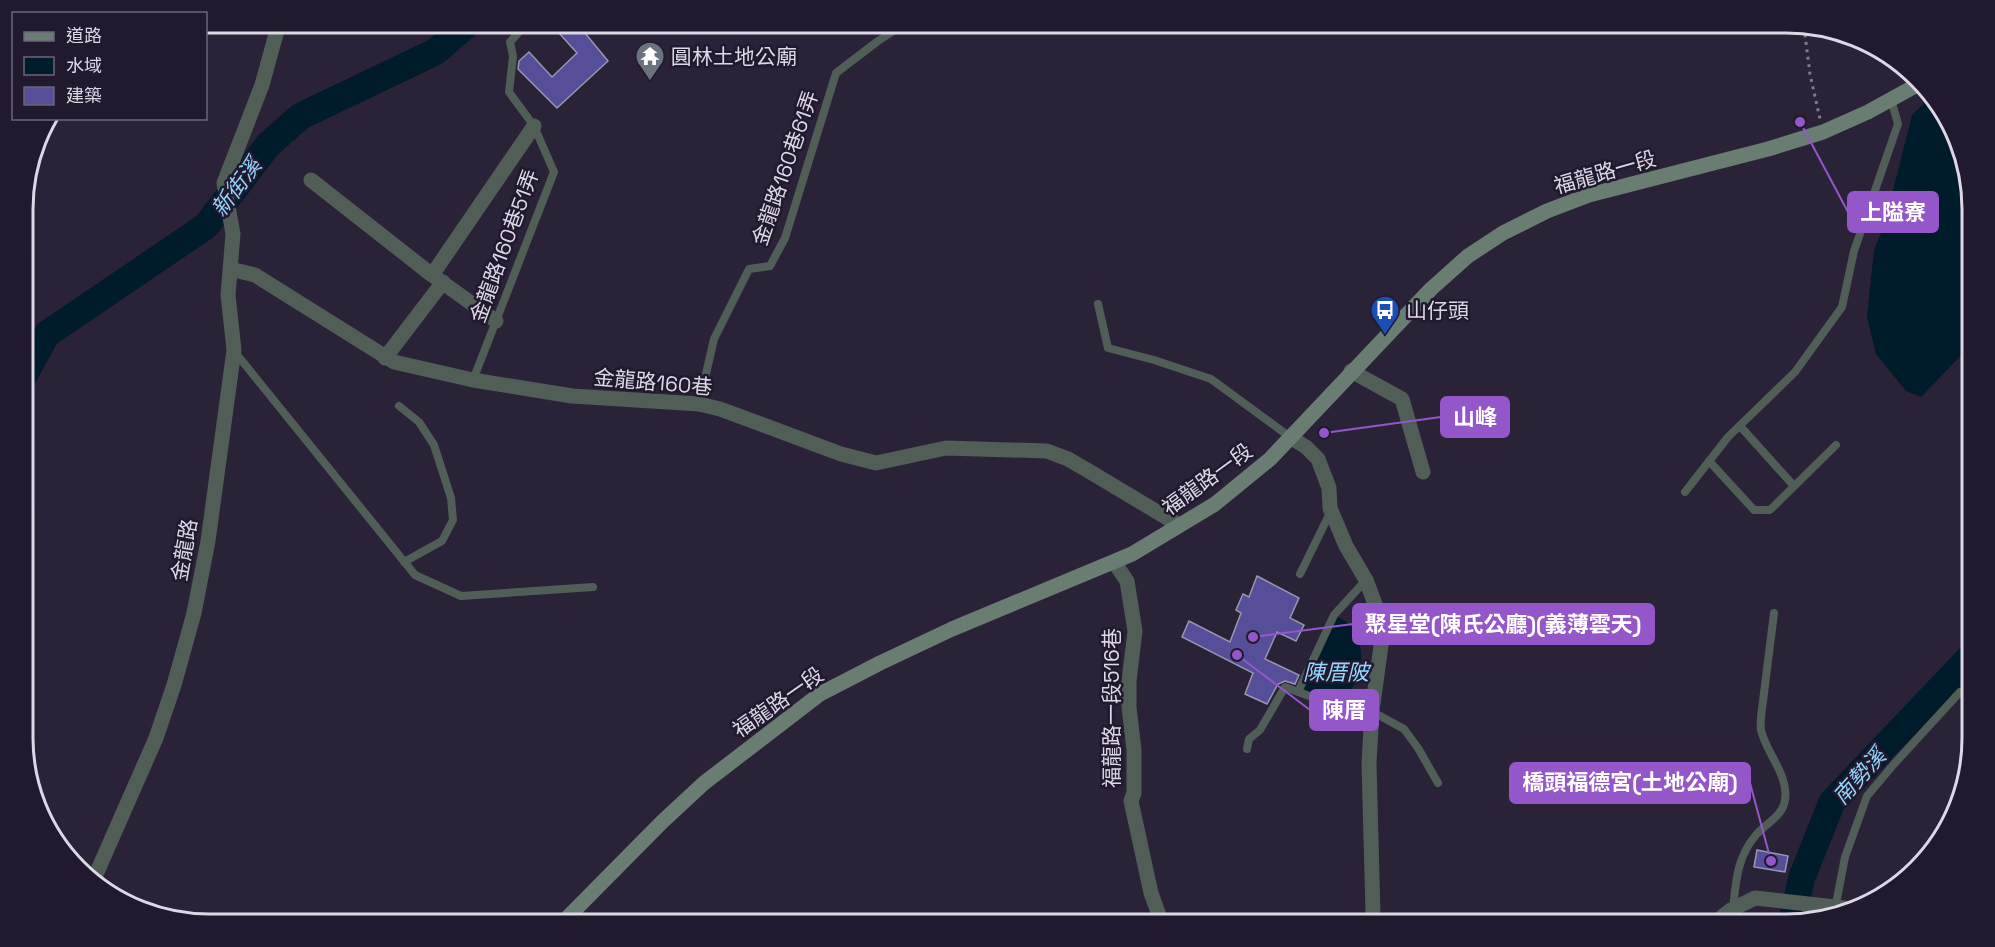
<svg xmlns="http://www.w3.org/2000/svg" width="1995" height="947" viewBox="0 0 1995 947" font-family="'Space Grotesk','Noto Sans TC',sans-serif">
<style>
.water{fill:#001b29}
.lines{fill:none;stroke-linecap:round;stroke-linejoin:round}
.river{stroke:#001b29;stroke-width:27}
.building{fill:#564e98;stroke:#9797b2;stroke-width:1.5}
.path{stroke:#817b8c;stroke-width:3;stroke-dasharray:3 4.5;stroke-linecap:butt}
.lane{stroke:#515e58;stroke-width:8}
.street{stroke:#515e58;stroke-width:15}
.secondary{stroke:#697d73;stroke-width:15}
.labels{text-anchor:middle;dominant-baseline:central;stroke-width:5;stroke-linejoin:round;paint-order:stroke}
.poi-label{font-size:21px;fill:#ddd8e6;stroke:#21192d;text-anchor:start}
.street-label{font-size:21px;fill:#ddd8e6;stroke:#21192d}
.water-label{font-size:22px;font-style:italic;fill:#91d7fd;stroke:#21192d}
.rim{fill:none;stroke:#ddd8e6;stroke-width:3}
.leader{fill:none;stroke:#9457c9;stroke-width:2}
.callout-dot{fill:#9457c9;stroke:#21192d;stroke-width:2}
.callout{fill:#9457c9;stroke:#9457c9;stroke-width:2}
.callout-label{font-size:22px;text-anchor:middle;font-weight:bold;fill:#fff}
</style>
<rect width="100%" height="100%" fill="#2a2237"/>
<path class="water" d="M1931 97 1941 105 1971 185V345L1921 397 1906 391 1876 354 1867 317 1874 250 1884 226 1912 115Z
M1337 617C1376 629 1366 712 1321 697 1314 694 1309 693 1304 688Z"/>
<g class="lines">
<path class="river" d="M23 377 47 334 206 226 268 145 301 116 435 52 469 23
M1791 924 1802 877 1832 802 1972 655"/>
</g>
<path class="building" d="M549 22H576L608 61 557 108 518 69 519 61 529 52 552 77 577 53Z
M1257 576 1299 598 1290 618 1304 625 1296 641 1277 632 1265 659 1299 675 1295 684 1285 681 1278 684 1267 704 1245 694 1253 673 1182 637 1189 621 1230 642 1241 613 1236 610 1243 594 1249 597Z
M1757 850 1788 856 1785 872 1754 867Z"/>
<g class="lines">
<path class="path" d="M1804 27 1810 74 1820 119"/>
<path class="lane" d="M1098 304 1108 348 1154 360 1211 379 1290 437
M234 351 415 575 461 596 593 587
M473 380 554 172 534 126 509 92 513 56 510 42 527 23
M699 404 714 339 749 269 770 266 785 238 836 73 878 41 906 23
M399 406 419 422 434 445 451 498 453 520 442 541 404 562
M1740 426 1794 486
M1709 461 1754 510H1770L1836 445
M1685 492 1728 437 1795 372 1842 307 1854 251 1898 124 1891 99
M1300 574 1331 511
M1298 692 1334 615 1366 580
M1247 749 1249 739 1260 730 1285 687 1333 705 1351 700 1404 729 1418 748 1438 783
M1733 908C1736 881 1737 857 1756 835 1766 823 1783 816 1785 800 1789 775 1766 753 1761 730 1760 726 1761 721 1761 717L1774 613
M1835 909 1845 857 1867 796 1894 764 1960 692 1972 700"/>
<path class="street" d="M311 180 432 275 496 321
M230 269 255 275 394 362 473 380 572 396 699 404 720 409 841 454 876 463 946 448 1047 451 1068 459 1087 470 1179 525
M432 275 534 126
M385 358 443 282
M1351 371 1402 399 1423 472
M1290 437 1306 447 1318 459 1329 488 1330 508 1346 546 1366 580 1381 620V646L1372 711 1369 763 1373 914 1375 924
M1114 562 1127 581 1135 631 1129 681V707L1134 750V793L1131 801 1151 893 1159 915 1152 924
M94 879 156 738 174 685 194 613 208 541 234 350 228 295 233 234 224 183 262 85 279 23
M1713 924 1731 910 1755 898 1844 908"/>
<path class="secondary" d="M561 924 662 822 704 783 820 694 880 663 952 629 1132 554 1215 504 1270 459 1431 289 1468 256 1503 233 1547 211 1589 195 1768 149 1823 132 1868 112 1917 85"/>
</g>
<defs>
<g id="temple-pin" transform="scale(1.5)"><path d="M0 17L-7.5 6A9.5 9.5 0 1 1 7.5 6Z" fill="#6b7280" stroke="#21192d"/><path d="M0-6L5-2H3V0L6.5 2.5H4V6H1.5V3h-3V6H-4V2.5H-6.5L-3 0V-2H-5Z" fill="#fff"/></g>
<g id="bus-pin" transform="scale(1.5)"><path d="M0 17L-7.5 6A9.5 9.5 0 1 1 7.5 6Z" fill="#1a4fb4" stroke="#21192d"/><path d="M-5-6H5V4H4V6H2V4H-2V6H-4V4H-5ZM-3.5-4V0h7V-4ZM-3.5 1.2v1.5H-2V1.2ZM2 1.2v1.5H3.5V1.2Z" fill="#fff"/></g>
</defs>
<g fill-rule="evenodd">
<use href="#temple-pin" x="650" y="56"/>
<use href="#bus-pin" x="1385" y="310"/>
</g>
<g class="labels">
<g class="poi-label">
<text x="671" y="56">圓林土地公廟</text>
<text x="1406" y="310">山仔頭</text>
</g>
<g class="street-label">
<text transform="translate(785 168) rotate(-71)">金龍路160巷61弄</text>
<text transform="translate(1605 172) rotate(-16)">福龍路一段</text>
<text transform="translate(504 246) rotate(-70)">金龍路160巷51弄</text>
<text transform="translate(653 382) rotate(5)">金龍路160巷</text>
<text transform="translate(1207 479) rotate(-36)">福龍路一段</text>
<text transform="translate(184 550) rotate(-80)">金龍路</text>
<text transform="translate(778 702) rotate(-35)">福龍路一段</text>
<text transform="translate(1111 708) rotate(-90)">福龍路一段516巷</text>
</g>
<g class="water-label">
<text transform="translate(236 187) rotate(-53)">新街溪</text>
<text x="1336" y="672">陳厝陂</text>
<text transform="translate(1859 776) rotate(-48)">南勢溪</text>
</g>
</g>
<path d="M0 0H1995V947H0ZM209 33H1786A176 176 0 0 1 1962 209V738A176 176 0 0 1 1786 914H209A176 176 0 0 1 33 738V209A176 176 0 0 1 209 33Z" fill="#21192d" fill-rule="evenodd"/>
<path class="rim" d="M209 33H1786A176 176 0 0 1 1962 209V738A176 176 0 0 1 1786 914H209A176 176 0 0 1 33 738V209A176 176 0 0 1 209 33Z"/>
<path class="leader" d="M1800 122L1848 212M1324 433L1441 417M1253 637L1353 624M1237 655L1310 710M1771 861L1750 783"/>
<g class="callout-dot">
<circle cx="1800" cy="122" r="6"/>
<circle cx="1324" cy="433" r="6"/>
<circle cx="1253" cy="637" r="6"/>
<circle cx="1237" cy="655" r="6"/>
<circle cx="1771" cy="861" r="6"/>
</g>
<g class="callout">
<rect x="1848" y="192" width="90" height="40" rx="6"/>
<rect x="1441" y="397" width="68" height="40" rx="6"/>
<rect x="1353" y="604" width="301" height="40" rx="6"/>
<rect x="1310" y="690" width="68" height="40" rx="6"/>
<rect x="1510" y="763" width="240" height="40" rx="6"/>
</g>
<g class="callout-label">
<text x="1893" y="220">上隘寮</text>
<text x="1475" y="425">山峰</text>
<text x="1503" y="632">聚星堂(陳氏公廳)(義薄雲天)</text>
<text x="1344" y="718">陳厝</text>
<text x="1630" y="790">橋頭福德宮(土地公廟)</text>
</g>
<rect x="12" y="12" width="195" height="108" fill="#21192d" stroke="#6c6577" stroke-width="1.5"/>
<rect x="24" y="32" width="30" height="9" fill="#697d73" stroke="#6c6577" stroke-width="1.5"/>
<text x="66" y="42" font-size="18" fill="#ddd8e6">道路</text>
<rect x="24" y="57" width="30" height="18" fill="#001b29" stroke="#6c6577" stroke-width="1.5"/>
<text x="66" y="72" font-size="18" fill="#ddd8e6">水域</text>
<rect x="24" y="87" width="30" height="18" fill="#564e98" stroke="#6c6577" stroke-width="1.5"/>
<text x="66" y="102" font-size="18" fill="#ddd8e6">建築</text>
</svg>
